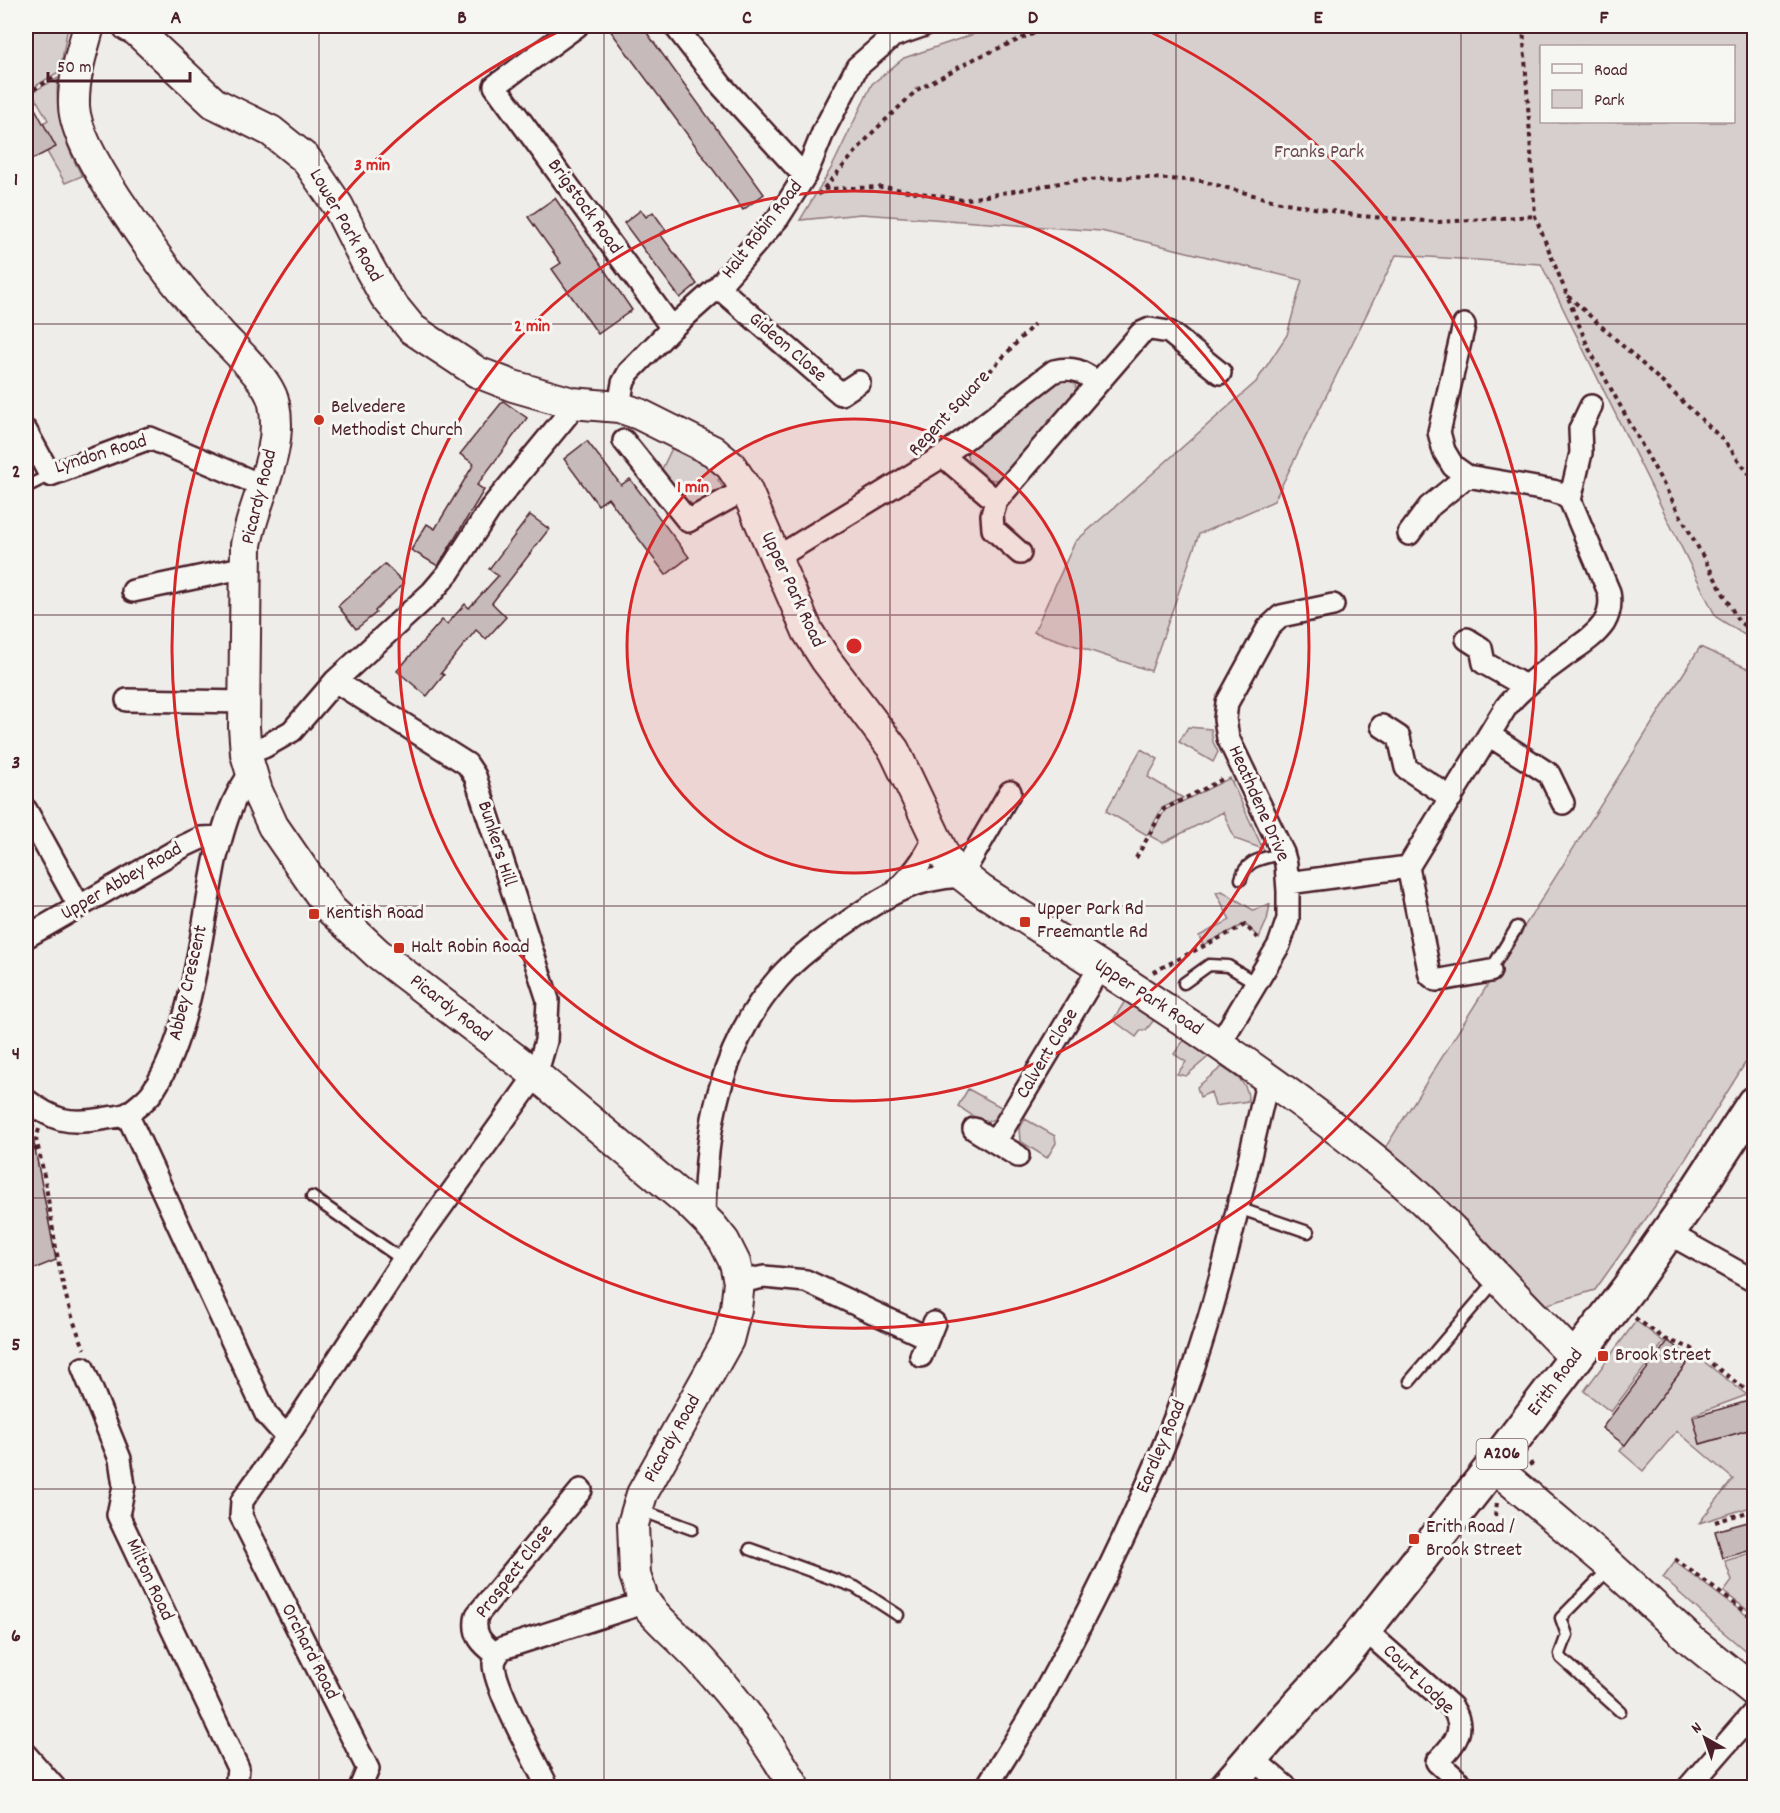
<svg xmlns="http://www.w3.org/2000/svg" width="1780" height="1813" viewBox="0 0 1780 1813" font-family="Dekko,sans-serif">
<style>
.green{fill:#d7cfce;stroke:#90777c;stroke-width:1.5;fill-rule:evenodd}
.building{fill:#c6babb;stroke:#4a1f2b;stroke-width:1.5}
.lines{fill:none;stroke-linecap:round;stroke-linejoin:round}
.lane-casing{stroke:#4a1f2b;stroke-width:15}
.street-casing{stroke:#4a1f2b;stroke-width:26}
.secondary-casing{stroke:#4a1f2b;stroke-width:34}
.primary-casing{stroke:#4a1f2b;stroke-width:38}
.path{stroke:#4a1f2b;stroke-width:4;stroke-dasharray:4.5 4.5;stroke-linecap:butt}
.lane{stroke:#f6f6f2;stroke-width:10}
.street{stroke:#f6f6f2;stroke-width:21}
.secondary{stroke:#f6f6f2;stroke-width:30}
.primary{stroke:#f6f6f2;stroke-width:33}
.grid{fill:none;stroke:#4a1f2b;stroke-width:1.5;stroke-opacity:0.55}
.ring{fill:none;stroke:#d62828;stroke-width:3}
.poi-dot{fill:#c8321e;stroke:#f6f6f2;stroke-width:2}
.labels{text-anchor:middle;dominant-baseline:central;stroke-width:6;stroke-linejoin:round;paint-order:stroke}
.shield{fill:#f6f6f2;stroke:#7e6067;stroke-width:1.5}
.shield-label{font-size:18px;font-weight:bold;fill:#4a1f2b}
.park-label{font-size:20px;fill:#6d4b54;stroke:#f6f6f2}
.street-label{font-size:20px;fill:#4a1f2b;stroke:#f6f6f2}
.poi-label{font-size:20px;fill:#4a1f2b;stroke:#f6f6f2;text-anchor:start}
.centre{fill:#d62828;stroke:#f6f6f2;stroke-width:3}
.ring-label{font-size:18px;text-anchor:middle;font-weight:bold;fill:#d62828;stroke:#f6f6f2;stroke-width:6;stroke-linejoin:round;paint-order:stroke}
.neatline{fill:none;stroke:#4a1f2b;stroke-width:2}
.grid-label{font-size:20px;text-anchor:middle;font-weight:bold;fill:#4a1f2b}
</style>
<rect width="100%" height="100%" fill="#efedea"/>
<filter id="ink" filterUnits="userSpaceOnUse"><feTurbulence type="fractalNoise" baseFrequency=".0167" numOctaves="2"/><feDisplacementMap in="SourceGraphic" scale="12" xChannelSelector="R" yChannelSelector="G"/><feConvolveMatrix kernelMatrix="1 2 1 2 8 2 1 2 1" color-interpolation-filters="sRGB"/></filter>
<g filter="url(#ink)">
<path class="green" d="M26 26H68L60 71 34 87 26 72Z
M997 26H1754V641L1716 617 1541 264 1396 255 1274 501 1199 534 1151 671 1034 632 1075 542 1256 382 1287 335 1302 280 1101 231 861 214 800 220 832 167 872 84 904 58ZM1542 46H1734V122H1542Z
M58 78C54 114 65 145 82 176L65 183 47 152 55 146 43 123 48 120 32 92Z
M1066 376 1075 381 1076 391 1004 478C988 485 980 472 968 462L967 452 970 446 1061 377Z
M675 442 723 477 718 480 723 487 721 491C714 495 703 505 695 505 687 505 668 477 662 469Z
M1700 647 1754 671V1049L1665 1192 1595 1290 1545 1305 1466 1220 1385 1148Z
M1188 727 1211 729 1213 742 1218 752 1213 762 1179 742Z
M1141 749 1158 759 1148 777 1183 798 1162 808 1147 835 1106 811Z
M1230 778 1263 849 1235 839 1223 812 1163 843 1150 836 1165 810Z
M1222 891 1253 910 1270 904 1267 920 1259 938 1245 924 1203 945 1199 936 1230 920 1216 892Z
M1125 1001 1154 1020 1146 1030H1141L1136 1037 1113 1020Z
M1184 1040 1208 1057 1186 1076 1177 1074 1186 1062 1174 1054Z
M1222 1067C1236 1077 1249 1082 1248 1101L1215 1106 1211 1092 1200 1097 1197 1087Z
M968 1089 1003 1108C989 1133 976 1117 958 1106Z
M1025 1119 1055 1136 1056 1143 1047 1158 1020 1141 1019 1129Z
M1636 1321 1664 1342 1611 1412 1584 1391Z
M1694 1354 1747 1395 1693 1415 1701 1444 1754 1428V1506L1699 1523 1733 1479 1677 1431 1643 1471 1620 1451Z
M1754 1552V1611L1750 1612 1724 1592 1732 1581 1725 1561Z
M1675 1562 1754 1621V1658L1716 1626 1663 1578Z"/>
<path class="building" d="M607 26H642L764 194 743 210Z
M26 92 56 147 33 159 26 145Z
M555 198 632 310 598 334 552 269 561 263 528 217Z
M641 210 646 217 653 212 666 230 660 234 697 284 680 298 624 223Z
M503 401 527 418 477 485 484 490 438 566 411 550 427 524 435 529 474 464 460 454Z
M587 441 621 485 630 479 689 557 666 575 608 498 598 505 564 459Z
M530 515 549 529 492 603 506 617 486 639 476 630 441 673 444 675 427 696 397 671 442 620 447 624 465 604 469 608 498 576 489 569Z
M385 564 404 583 375 611 376 613 356 629 338 606Z
M33 1138 56 1260 31 1270 26 1243V1139Z
M1668 1341 1691 1358 1625 1445 1602 1428Z
M1755 1399V1428L1700 1444 1693 1417Z
M1755 1520V1549L1723 1558 1715 1531Z"/>
<g class="lines">
<g class="lane-casing">
<path id="lane" d="M26 487 50 475
M1241 879C1246 858 1264 859 1283 853
M1490 971 1517 927
M1184 983 1209 965 1228 966 1256 983
M312 1197 403 1260
M1238 1208 1308 1232
M1410 1381 1497 1279
M640 1510 692 1529
M750 1549 855 1587 898 1615
M1611 1567 1561 1618 1567 1635 1560 1654 1561 1658 1620 1711"/>
</g>
<g class="street-casing">
<path id="street" d="M577 26 495 86 672 328
M675 26 721 85 796 167 806 174
M718 287 841 394 859 382
M619 407 623 383 629 372 672 328 718 287 778 218 806 174 824 130 857 67 893 36 922 26
M26 431 50 475 150 438 263 486
M624 441 688 521 746 489
M943 456 1054 371C1073 366 1081 371 1097 382
M1570 500 1581 453 1580 429 1591 406
M996 501 992 515 993 529 1020 553
M1409 534 1429 507 1467 476
M776 558 943 456 996 501 1141 333 1150 329 1169 332 1220 373
M133 591 246 567
M1467 639 1481 648 1484 663 1525 686
M335 681 467 764 475 776 548 1000 546 1041 536 1075 403 1260 287 1437 242 1501 241 1516 368 1769 360 1788
M127 700 245 702
M1382 726 1399 737 1406 768 1451 798
M1489 735 1549 774 1563 803
M246 754 264 747 292 731 335 681 432 592 449 572 490 509 568 414 572 403
M26 810 79 906
M1408 867 1430 975 1436 980H1440L1490 971
M1288 883 1408 867 1506 707C1523 685 1547 670 1569 653 1582 644 1595 636 1604 623 1610 613 1611 603 1609 592L1570 500 1562 494 1553 491 1467 476 1453 466 1444 451 1439 432 1464 325
M898 889C914 873 928 856 935 834
M26 937 184 846 201 838 221 837
M1219 1045 1279 945 1288 919V891L1286 864 1283 853 1228 738 1225 719 1227 703 1268 628 1281 616 1333 605
M26 1100C53 1120 68 1125 102 1119 111 1117 122 1117 129 1113 137 1107 148 1099 153 1091 192 1031 201 932 215 861 223 830 231 797 252 772
M127 1114 266 1414 287 1437
M974 1129 995 1142 1100 967
M995 1142 1018 1156
M704 1218C705 1131 719 1047 778 979 798 956 824 938 849 921 887 894 914 879 961 876L1010 792
M1668 1233 1754 1281
M739 1282 764 1277 806 1281 928 1338 934 1323
M921 1356 928 1338
M83 1368 120 1459 124 1486 118 1515 238 1768 236 1788
M1365 1630 1452 1707C1468 1731 1454 1744 1437 1762L1466 1788
M497 1655C482 1644 472 1635 477 1615L581 1490
M26 1755 55 1788
M1252 1758 1287 1788
M548 1788C536 1763 494 1687 494 1664 495 1657 498 1653 503 1648L631 1607 643 1599
M986 1788C1005 1757 1025 1726 1043 1695 1097 1597 1147 1495 1185 1391 1222 1290 1243 1183 1268 1079
M1688 1788 1754 1712"/>
</g>
<g class="secondary-casing">
<path id="secondary" d="M89 26C82 51 73 78 74 106 75 134 102 176 117 199 136 227 154 255 175 281 190 300 206 318 222 336 238 353 270 382 274 404 284 452 254 499 246 545L244 727 246 754 257 791 273 826 331 910 377 953 536 1075 690 1204 712 1226 724 1241 735 1263 739 1282 736 1309 728 1340 642 1494 633 1524 635 1575 643 1599 650 1609C667 1629 688 1645 705 1665 739 1703 770 1743 795 1788
M128 26 137 31 214 103 271 131 306 159 338 206 367 264 385 296 412 329 477 372 513 386 572 403 619 407 639 414 713 451 731 466 746 489 808 632 826 660 894 750 945 857 953 868 981 890C1121 980 1264 1067 1393 1174 1432 1206 1464 1243 1499 1279 1524 1306 1550 1332 1575 1358
M1493 1466 1605 1561 1692 1641 1754 1691"/>
</g>
<g class="primary-casing">
<path id="primary" d="M1226 1788 1276 1730 1342 1658 1493 1466 1631 1285 1690 1201 1754 1103"/>
</g>
<path class="path" d="M1523 26 1535 216 1588 347 1739 622 1754 632
M26 94 53 78
M824 189 884 187 963 200 1071 181 1133 177 1202 181 1275 201 1360 216 1439 222 1535 216
M818 195 873 132 917 90 976 58 1051 26
M1568 296C1619 342 1670 389 1719 436 1733 449 1740 466 1754 478
M922 444 1034 324
M1136 858 1164 809 1225 778
M1153 972 1245 925 1260 940
M34 1125 27 1139 38 1152
M39 1129 36 1139C54 1208 54 1285 85 1349
M1635 1318 1665 1339 1691 1348 1754 1396
M1529 1465 1535 1462
M1495 1516 1497 1503
M1715 1522 1754 1510
M1675 1559 1754 1618"/>
<use href="#lane" class="lane"/>
<use href="#street" class="street"/>
<use href="#secondary" class="secondary"/>
<use href="#primary" class="primary"/>
</g>
</g>
<path class="grid" d="M319 26V1788M604 26V1788M890 26V1788M1176 26V1788M1461 26V1788M26 324H1754M26 615H1754M26 906H1754M26 1198H1754M26 1489H1754"/>
<circle cx="854" cy="646" r="227" fill="#d62828" fill-opacity=".12"/>
<g class="ring">
<circle cx="854" cy="646" r="227"/>
<circle cx="854" cy="646" r="455"/>
<path d="M1142 28A682 682 0 1 1 566 28"/>
</g>
<g class="poi-dot">
<circle cx="319" cy="420" r="6"/>
<rect x="308" y="908" width="12" height="12" rx="3"/>
<rect x="1019" y="916" width="12" height="12" rx="3"/>
<rect x="393" y="942" width="12" height="12" rx="3"/>
<rect x="1597" y="1350" width="12" height="12" rx="3"/>
<rect x="1408" y="1533" width="12" height="12" rx="3"/>
</g>
<g class="labels">
<rect class="shield" x="1476.5" y="1439" width="51" height="30" rx="4.5"/>
<g class="shield-label">
<text x="1502" y="1454">A206</text>
</g>
<g class="park-label">
<text x="1319" y="153">Franks Park</text>
</g>
<g class="street-label">
<text transform="translate(584 207) rotate(54)">Brigstock Road</text>
<text transform="translate(345 226) rotate(60)">Lower Park Road</text>
<text transform="translate(763 230) rotate(-52)">Halt Robin Road</text>
<text transform="translate(787 348) rotate(41)">Gideon Close</text>
<text transform="translate(950 414) rotate(-47)">Regent Square</text>
<text transform="translate(101 455) rotate(-17)">Lyndon Road</text>
<text transform="translate(260 497) rotate(-76)">Picardy Road</text>
<text transform="translate(792 590) rotate(65)">Upper Park Road</text>
<text transform="translate(1258 804) rotate(66)">Heathdene Drive</text>
<text transform="translate(496 844) rotate(72)">Bunkers Hill</text>
<text transform="translate(122 882) rotate(-30)">Upper Abbey Road</text>
<text transform="translate(189 983) rotate(-77)">Abbey Crescent</text>
<text transform="translate(1148 998) rotate(33)">Upper Park Road</text>
<text transform="translate(450 1009) rotate(38)">Picardy Road</text>
<text transform="translate(1048 1054) rotate(-59)">Calvert Close</text>
<text transform="translate(1556 1383) rotate(-53)">Erith Road</text>
<text transform="translate(673 1439) rotate(-61)">Picardy Road</text>
<text transform="translate(1162 1447) rotate(-67)">Eardley Road</text>
<text transform="translate(515 1572) rotate(-52)">Prospect Close</text>
<text transform="translate(149 1580) rotate(65)">Milton Road</text>
<text transform="translate(309 1652) rotate(63)">Orchard Road</text>
<text transform="translate(1418 1680) rotate(44)">Court Lodge</text>
</g>
<g class="poi-label">
<text x="331" y="408">Belvedere<tspan x="331" dy="23">Methodist Church</tspan></text>
<text x="1037" y="910">Upper Park Rd<tspan x="1037" dy="23">Freemantle Rd</tspan></text>
<text x="326" y="914">Kentish Road</text>
<text x="411" y="948">Halt Robin Road</text>
<text x="1615" y="1356">Brook Street</text>
<text x="1426" y="1528">Erith Road /<tspan x="1426" dy="23">Brook Street</tspan></text>
</g>
</g>
<circle cx="854" cy="646" r="9" class="centre"/>
<g class="ring-label">
<text x="372" y="170">3 min</text>
<text x="532" y="331">2 min</text>
<text x="693" y="492">1 min</text>
</g>
<rect width="1780" height="1813" fill="none" stroke="#f6f6f2" stroke-width="66"/>
<rect x="1540" y="45" width="195" height="78" fill="#f6f6f2" stroke="#b1a0a2" stroke-width="1.5"/>
<rect x="1552" y="64" width="30" height="9" fill="#f6f6f2" stroke="#b1a0a2" stroke-width="1.5"/>
<text x="1594" y="75" font-size="18" fill="#4a1f2b">Road</text>
<rect x="1552" y="90" width="30" height="18" fill="#d7cfce" stroke="#b1a0a2" stroke-width="1.5"/>
<text x="1594" y="105" font-size="18" fill="#4a1f2b">Park</text>
<g transform="translate(1705 1738) rotate(320)" stroke="#f6f6f2" stroke-width="4.5" paint-order="stroke">
<path d="M0-4.5L10 22L0 15L-10 22Z" fill="#4a1f2b"/>
<text y="-9" font-size="16" font-weight="bold" text-anchor="middle" fill="#4a1f2b">N</text>
</g>
<path d="M48 72v9h142v-9" fill="none" stroke="#4a1f2b" stroke-width="3"/>
<text x="57" y="72" font-size="18" fill="#4a1f2b" stroke="#f6f6f2" stroke-width="4.5" paint-order="stroke">50 m</text>
<rect x="33" y="33" width="1714" height="1747" class="neatline"/>
<g class="grid-label">
<text x="176" y="23">A</text>
<text x="462" y="23">B</text>
<text x="747" y="23">C</text>
<text x="1033" y="23">D</text>
<text x="1318" y="23">E</text>
<text x="1604" y="23">F</text>
<text x="16" y="185">1</text>
<text x="16" y="477">2</text>
<text x="16" y="768">3</text>
<text x="16" y="1059">4</text>
<text x="16" y="1350">5</text>
<text x="16" y="1641">6</text>
</g>
</svg>
